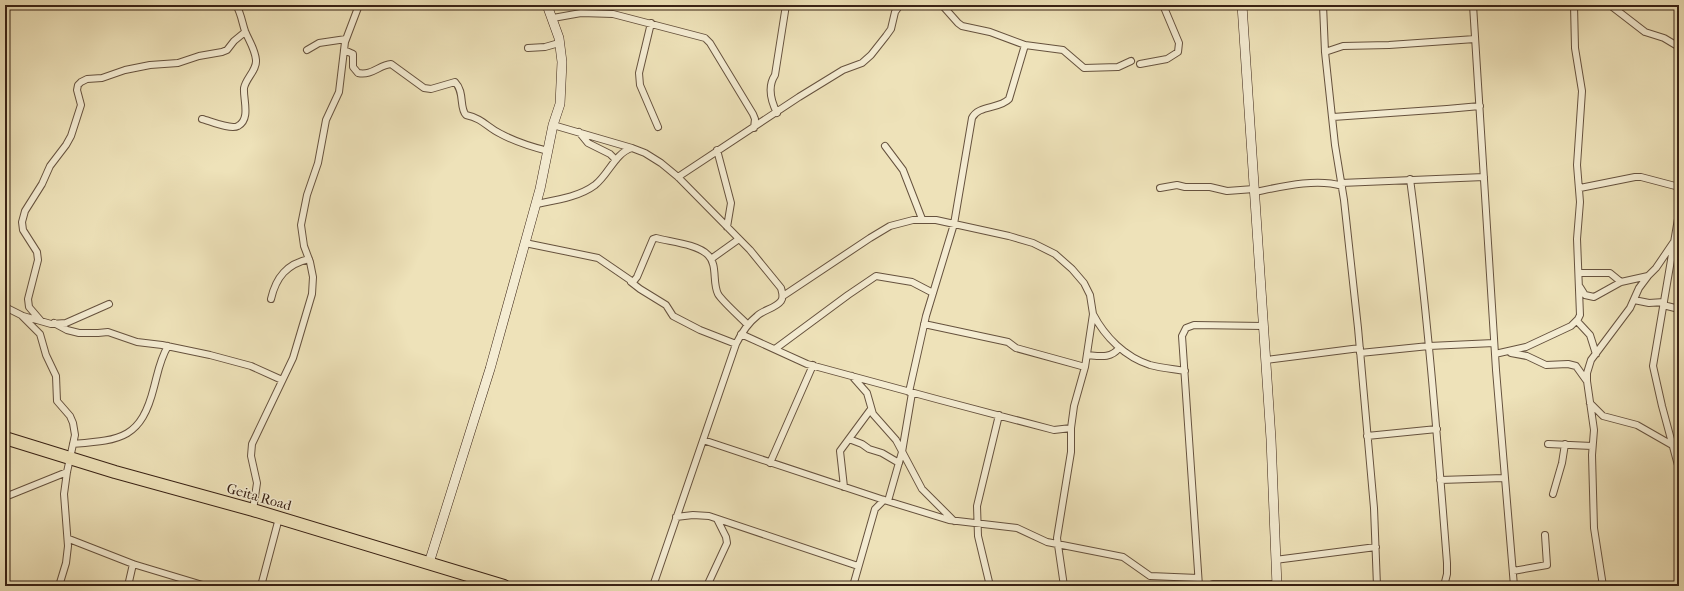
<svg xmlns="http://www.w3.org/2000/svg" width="1684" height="591" viewBox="0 0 1684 591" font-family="'IM FELL French Canon',serif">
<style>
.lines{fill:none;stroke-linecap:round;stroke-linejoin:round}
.street-casing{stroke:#66523e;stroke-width:8}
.secondary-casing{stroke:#392215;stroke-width:10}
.highway-casing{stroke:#392215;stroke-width:14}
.street{stroke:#f4ecd2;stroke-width:6}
.secondary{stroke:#f4ecd2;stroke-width:9}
.highway{stroke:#eee2b9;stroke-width:12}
.labels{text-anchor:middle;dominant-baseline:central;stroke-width:3;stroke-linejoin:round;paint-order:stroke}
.street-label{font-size:14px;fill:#392215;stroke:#f4ecd2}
</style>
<rect width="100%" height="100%" fill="#eee2b9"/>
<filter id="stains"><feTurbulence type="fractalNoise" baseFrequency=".005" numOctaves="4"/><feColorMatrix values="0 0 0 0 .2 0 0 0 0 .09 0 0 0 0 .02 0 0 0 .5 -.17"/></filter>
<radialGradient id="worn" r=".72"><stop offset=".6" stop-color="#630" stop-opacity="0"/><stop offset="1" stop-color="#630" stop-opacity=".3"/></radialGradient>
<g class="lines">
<g class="street-casing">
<path id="street" d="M942 5 958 23 962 26 990 32 1025 45 1063 50 1084 68 1118 67 1131 61
M1323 5 1325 52 1335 145 1344 200 1358 328 1374 508 1377 586
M1473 5 1496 370 1514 586
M1610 5 1645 32 1664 38 1679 47
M553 18 581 13 613 14 705 38 710 43 753 114 755 119 754 128
M651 23 639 73 640 85 658 127
M528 48 545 47 559 43
M307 50 319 43 346 39
M344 50 353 54V67L358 73C372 76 379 65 391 64L424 88 431 89 455 82C465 92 459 108 466 115 484 119 486 127 501 134 516 142 532 147 548 151
M1325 52 1343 46 1389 45 1475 39
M1140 64 1167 59 1178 52 1179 43 1163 5
M777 113C771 101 767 87 775 75L786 5
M1333 117 1447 109 1480 106
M202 119C210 121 231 130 238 126 251 119 243 99 244 88 246 78 257 70 256 60 255 49 249 41 245 31 242 22 241 13 236 5
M553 125 632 148 645 153 661 163 678 177 750 250 781 288C782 292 784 297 781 301 776 308 763 310 757 316 748 323 741 334 736 344L653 586
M579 132 588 143 610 154 616 160
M885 146 903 170 922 219
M717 150 731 203 727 227
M678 177 799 97 843 70 862 63 871 55 886 36 891 29 895 12 900 5
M1410 179C1427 306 1437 434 1447 563V574L1444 586
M1341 183 1484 177
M1160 188 1177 185 1185 187H1210L1227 191 1254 189
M1580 188 1635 177H1641L1679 187
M1255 192C1280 187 1316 178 1342 186
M536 204C556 200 579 197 595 185 609 174 615 153 632 148
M1679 213 1653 366 1662 406 1679 469
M525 243 598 258 633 282 637 277 653 239 656 238C671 242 697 244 708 255 718 265 712 282 718 294 722 301 741 318 748 325
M711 259 739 239
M1579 273H1610L1621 282
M631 282 640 289 666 305 673 316 700 330 736 344
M1580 287 1585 295 1594 297 1621 282 1648 276 1656 268 1673 243
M783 296 870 238 890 226 913 220H936L1009 236 1033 243 1055 254 1072 269 1084 283 1090 295 1093 314 1085 367 1074 406 1071 428V452L1057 538 1064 586
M271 299C276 277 287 264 309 259
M1634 300 1649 303 1664 302
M1663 305 1679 309
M5 307 21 315 40 334 46 355 56 376 57 401 70 416 73 423 75 435 67 472 64 494 68 546 66 563 59 586
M1093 314C1105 337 1125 357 1150 365 1161 368 1173 369 1185 371
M23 316 51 324 66 323 109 304
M41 321 29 307 28 299 38 260 37 252 23 230 22 222 25 211 42 184 50 166 66 145 71 136 81 105 77 90 78 85 81 82 87 79 102 78 125 70 150 65 178 63 199 56 222 52 227 50 234 41 245 32
M1577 321 1590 335 1596 354
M54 323 67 330 79 333H98L108 332 137 342 162 345 210 355 251 366 282 380
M924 324 1008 342 1016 348 1085 367
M741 334 807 364 940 400 1054 430 1071 428
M775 349 848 295 876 276 912 282 933 293
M1360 353 1429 346 1494 343
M1511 353 1527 356 1546 365 1568 364 1576 366 1586 380
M1495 354 1526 347 1571 326 1578 319 1580 315 1577 239 1580 202 1577 165 1582 91 1575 48 1574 5
M1087 355C1099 356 1111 359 1119 348
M1266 360 1360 348
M852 376 867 393 873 414 896 440 922 489 954 521
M909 392 926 316 954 224 972 118C978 105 1000 109 1009 99L1025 45
M1590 403 1603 416 1637 425 1672 445
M1367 436 1437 429
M849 439 862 444 869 449 882 453 899 463
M703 440 884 500 949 520 1017 528 1047 542 1123 557 1150 576 1198 578
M73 444C121 440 141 439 154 387 158 372 160 359 168 346
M1548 444 1592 446
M770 463 813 365
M1440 480 1504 478
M844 487 840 451 871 409
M1553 494 1562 463 1565 444
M5 497 67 472
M888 501 902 452 912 393
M253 510 257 483 251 456 252 444 293 358 312 294 313 277 310 262 304 246 301 225 307 195 318 163 326 120 339 92 345 42 359 5
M676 517 693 515 709 516 858 566
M69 539 133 564 206 586
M1275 560 1376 547
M1513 571 1547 565 1545 535
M128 586 133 564
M261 586 279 518
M707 586 727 543 726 537 717 519
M853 586 875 509 884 500
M990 586 978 536 977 506 999 415
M1199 586 1182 336 1186 328 1194 325 1264 326
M1208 586 1213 584H1276
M1603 586 1594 528 1592 455 1594 430 1587 381V373L1591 360 1630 308 1639 288 1648 276"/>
</g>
<g class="secondary-casing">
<path id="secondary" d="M1242 5 1271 439 1277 586
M429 563 490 369 540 189 553 125 560 104 562 62 559 38 547 5"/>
</g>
<g class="highway-casing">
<path id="highway" d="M5 438 115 472 253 510 504 586"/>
</g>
<use href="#street" class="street"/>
<use href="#secondary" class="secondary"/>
<use href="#highway" class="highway"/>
</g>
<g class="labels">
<g class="street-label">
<text transform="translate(259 497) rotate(16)">Geita Road</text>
</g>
</g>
<rect width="1684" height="591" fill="none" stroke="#eee2b9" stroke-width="20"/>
<rect x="6" y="6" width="1672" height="579" fill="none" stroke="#392215" stroke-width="2"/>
<rect x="10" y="10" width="1664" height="571" fill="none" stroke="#392215"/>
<rect width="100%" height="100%" filter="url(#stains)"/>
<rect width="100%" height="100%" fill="url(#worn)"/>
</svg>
